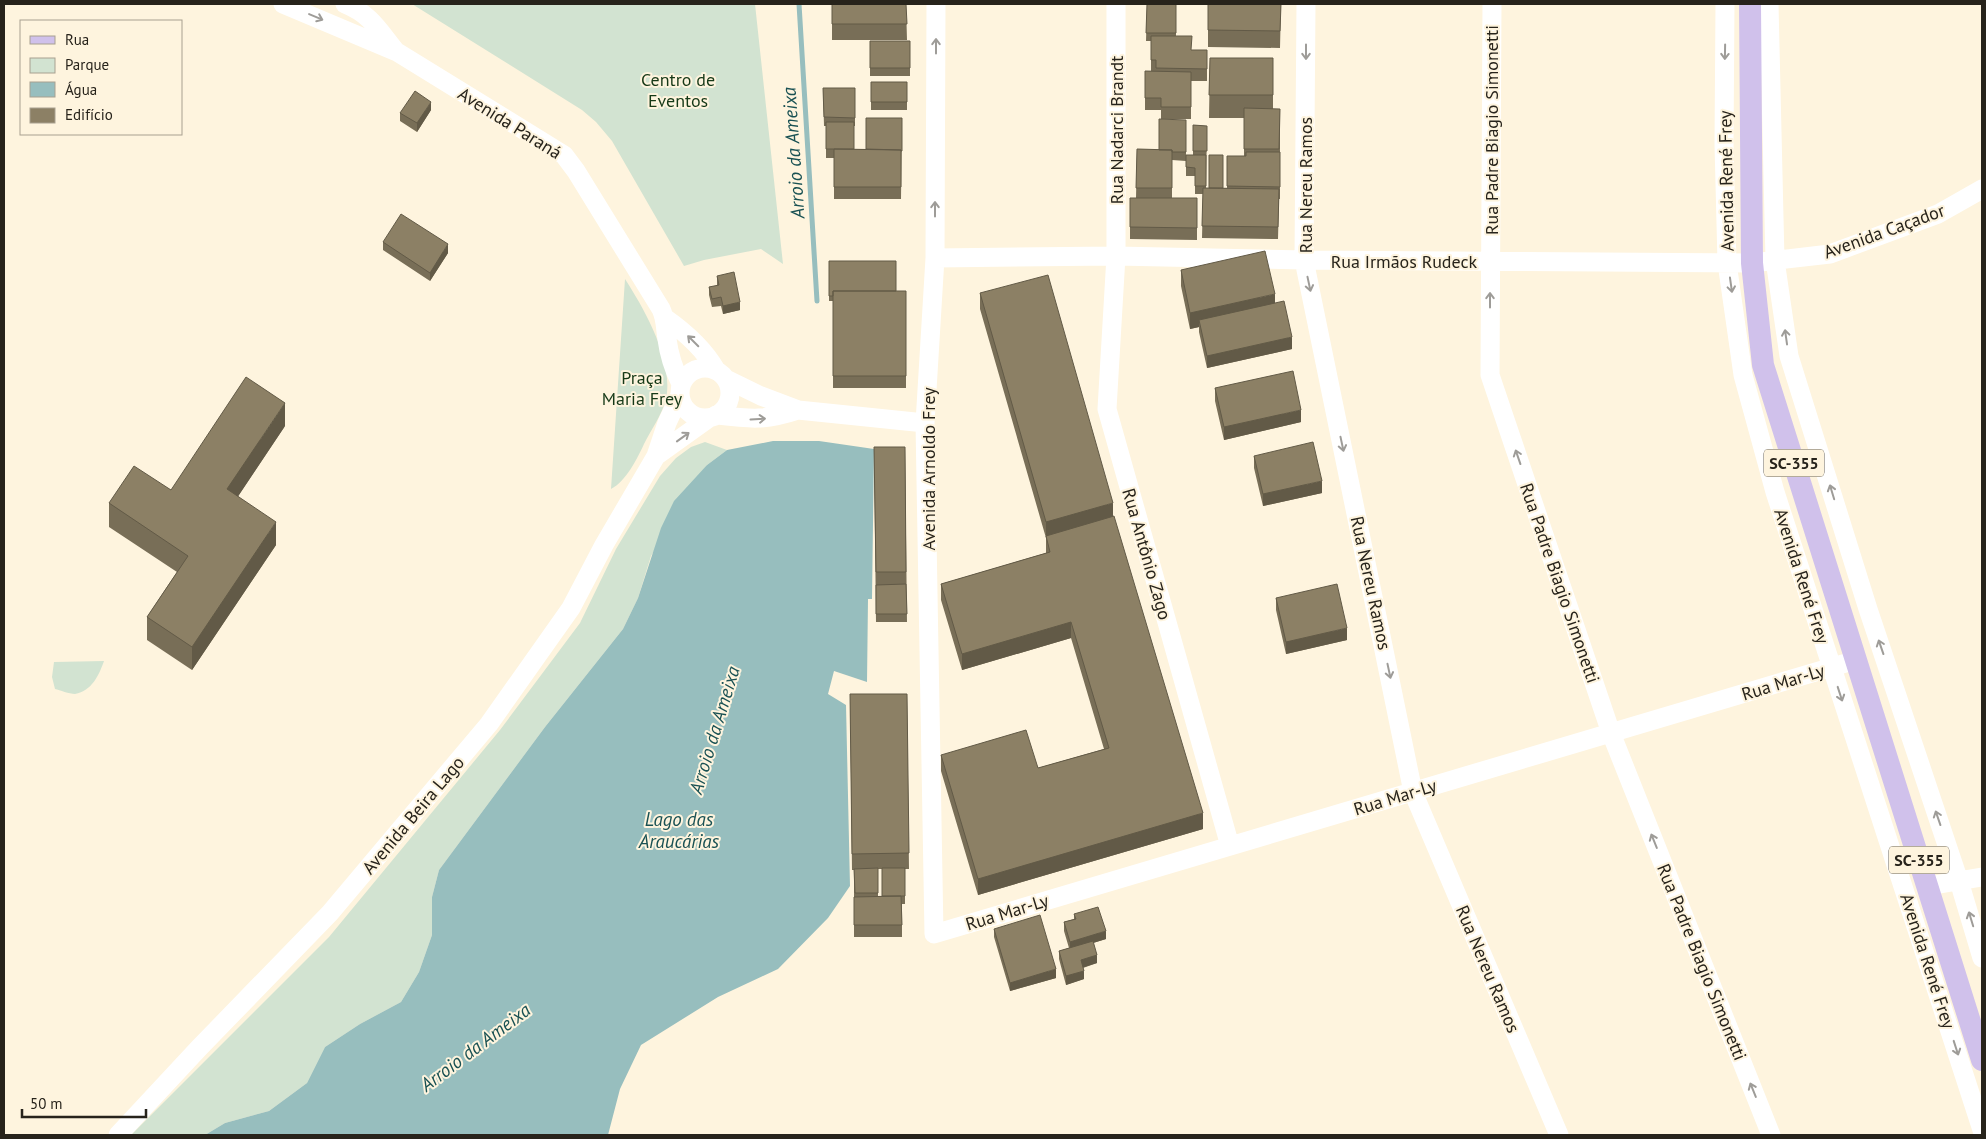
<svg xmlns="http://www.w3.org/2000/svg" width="1986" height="1139" viewBox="0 0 1986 1139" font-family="'PT Sans',sans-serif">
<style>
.green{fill:#d2e3d1}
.water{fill:#97bebe}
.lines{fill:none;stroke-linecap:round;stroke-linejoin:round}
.stream{stroke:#97bebe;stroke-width:5}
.minor{stroke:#fff;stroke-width:19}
.major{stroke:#d0c1eb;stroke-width:22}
.wall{fill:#786e57;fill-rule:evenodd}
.shaded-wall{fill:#625a47}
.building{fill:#8c8065;stroke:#625a47}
.oneway{stroke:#9e9c98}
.labels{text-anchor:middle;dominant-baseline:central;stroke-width:4;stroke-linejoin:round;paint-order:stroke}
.shield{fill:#fef4de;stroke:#686256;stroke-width:1}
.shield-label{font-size:16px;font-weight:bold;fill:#27231b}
.park-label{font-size:18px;fill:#163917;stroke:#fef4de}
.street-label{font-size:18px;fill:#27231b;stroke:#fef4de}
.water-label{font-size:19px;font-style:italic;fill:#195153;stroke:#fef4de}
</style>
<rect width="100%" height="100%" fill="#fef4de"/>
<path class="green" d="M412 4H755L783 264 761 249 704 260 684 266 612 141 596 122 582 110Z
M625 279C645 310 674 361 666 399 662 415 651 430 644 444 637 459 626 481 611 489Z
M705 442 727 450 707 465 651 556 638 598 623 629 545 727 439 870 432 897V935L419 972 401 1002 360 1024 325 1047 307 1083 269 1111 225 1123 205 1135H131L329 937 500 730 580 623 616 549 660 476 676 458 691 447Z
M104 661C99 675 92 691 75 694 69 694 60 690 55 689L52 677 54 662Z"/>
<path class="water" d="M773 441H819L874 449 872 599H868L867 682 834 671 828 694 846 705 850 886 828 918 778 969 718 997 641 1045 620 1089 608 1135H205L225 1123 269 1111 307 1083 325 1047 360 1024 401 1002 419 972 432 935V897L439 870 545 727 623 629 638 598 661 528 674 501 707 465 727 450Z"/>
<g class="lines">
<path class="stream" d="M799 4 817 301"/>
<path class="minor" d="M283 4 397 52 564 155 576 171 661 309C666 319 665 328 667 339 669 355 674 370 681 384
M345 4C370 14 378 29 394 49
M936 4 935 258 925 423 934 934 1856 660
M1116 4V256L1107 409 1230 846
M1306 4 1304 260 1413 792 1559 1135
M1492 4 1490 375 1611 733 1771 1135
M1725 4 1724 144 1727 263 1743 375 1775 492 1982 1130
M1769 4 1775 260 1789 356 1868 609 1959 881 1982 958
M935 258 1116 256 1304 260 1752 263 1830 254 1938 214 1982 189
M665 318C685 332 704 349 716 370
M680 393a25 25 0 1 1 50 0a25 25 0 1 1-50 0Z
M726 379 761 396 798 410 925 423
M716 415C750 419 765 421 798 410
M656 456 709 418
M1928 886 1982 877
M118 1135 199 1048 330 913 489 724 571 608 604 545 656 456 667 423 680 395"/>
<path class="major" d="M1750 4 1752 263 1763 365 1982 1060"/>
</g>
<path class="wall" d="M832 4H906L907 40H832Z
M1147 4H1178H1176V36L1191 50H1207V81H1191V119H1161V110H1145V71H1151V41H1146Z
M1208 4H1281L1280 48 1208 47Z
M870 41H910V76H870Z
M1210 58H1273V109H1280V199H1279L1278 239 1202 238 1203 194H1195V176H1186V155H1193V125L1207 126 1206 188H1227V156H1244V118H1209Z
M871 82H907V110H871Z
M823 88H855V126H854V149H866L902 118 901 199H834V158H826V126H824Z
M431 110 417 132 400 121V113Z
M1186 120V161L1172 160V198H1197V240L1130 239V198H1136L1137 149 1159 150Z
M383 242 448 253 430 281 383 250Z
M829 261 896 291H906V388H833V301H829Z
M1181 270 1275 303 1292 349 1207 368 1199 332V327L1190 329 1181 286Z
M717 276 740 310 723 314 721 306 712 307 709 295V287L717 286Z
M980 293 1113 517 1203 829 978 895 941 771V755L1038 768 1104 749 1071 638 962 670 941 600V584L1046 553V538L980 309Z
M1215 388 1301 422 1224 440 1215 401Z
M285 426 238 496 276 545 192 670 147 640V617L177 572 109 527V503L171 490Z
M874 447H905L907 622H876Z
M1254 456 1322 493 1263 506 1254 468Z
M1276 598 1347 640 1286 654 1276 610Z
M850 694H907L909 869H905V904H902V937H854V870H852ZM878 869H882V896H878Z
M1074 914 1106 939 1093 943 1097 963 1083 968 1084 979 1066 985 1059 959V951L1069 948 1064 931V922L1074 919Z
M994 929 1056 978 1010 991 994 937Z"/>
<path class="shaded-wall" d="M431 102V110L417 132V123Z
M448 244V253L430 281V273Z
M1275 294V310L1199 320V327L1190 329V313Z
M740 302V310L723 314V306Z
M1292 337V349L1207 368V356Z
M285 403V426L227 513V489Z
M1301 410V422L1224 440V427Z
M1322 481V493L1263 506V494Z
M1113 503V519L1046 538V522Z
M276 522V545L192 670V647Z
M1071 622V638L962 670V654Z
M1347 628V640L1286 654V642Z
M1203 813V829L978 895V879Z
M1106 931V939L1070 950V942Z
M1097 955V963L1081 968V960Z
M1056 969V978L1010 991V983Z
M1084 971V979L1066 985V976Z"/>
<path class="building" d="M832 4H906L907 24H832Z
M1147 4H1176V33H1146Z
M1208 4H1281L1280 31 1208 30Z
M1151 36H1192L1191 50H1207V69L1156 68V60H1151Z
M870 41H910V68H870Z
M1210 58H1273V95H1209Z
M1145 71 1191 72V107H1161V98H1145Z
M871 82H907V102H871Z
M823 88H855V118L824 117Z
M415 91 431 102 417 123 400 113Z
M1244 108 1280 109 1279 149H1244Z
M866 118H902V151H901V150L866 149Z
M1159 119 1186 120V152H1172V150H1159Z
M826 122H854V149H826Z
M1193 125 1207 126V151H1193Z
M834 149 901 150V187H834Z
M1137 149 1172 150V188H1136Z
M1246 152H1280V187L1227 186V156H1246Z
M1186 155H1206V186H1195V168L1186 167Z
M1209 155H1223V188H1209Z
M1203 188 1279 189 1278 227 1202 226Z
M1130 198H1197V228L1130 227Z
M401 214 448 244 430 273 383 242Z
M1265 251 1275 294 1190 313 1181 270Z
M829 261H896V291H833V296H829Z
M734 272 740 302 723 306 721 297 712 299 709 287 719 285 717 276Z
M1048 275 1113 503 1046 522 980 293Z
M833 291H906V376H833Z
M1284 301 1292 337 1207 356 1199 320Z
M1293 371 1301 410 1224 427 1215 388Z
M246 377 285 403 227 489 276 522 192 647 147 617 188 556 109 503 134 466 171 490Z
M1313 442 1322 481 1263 494 1254 456Z
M874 447H905L906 572H876Z
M1114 516 1203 813 978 879 941 755 1026 730 1038 768 1109 748 1071 622 962 654 941 584 1050 552 1046 536Z
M906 584 907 614H876V585Z
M1337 584 1347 628 1286 642 1276 598Z
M850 694H907L909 853 852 854Z
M878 868V893H855L854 869Z
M882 868H905V896H882Z
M901 896 902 925H854V897Z
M1098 907 1106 931 1070 942 1064 922 1076 919 1074 914Z
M1040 915 1056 969 1010 983 994 929Z
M1093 941 1097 955 1081 960 1084 971 1066 976 1059 951Z"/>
<defs><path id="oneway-shaft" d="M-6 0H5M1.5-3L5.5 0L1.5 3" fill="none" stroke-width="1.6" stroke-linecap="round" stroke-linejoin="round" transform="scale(1.25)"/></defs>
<g class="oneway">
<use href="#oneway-shaft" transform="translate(316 17) rotate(23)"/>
<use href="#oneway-shaft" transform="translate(936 46) rotate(-90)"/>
<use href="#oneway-shaft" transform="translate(1306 52) rotate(90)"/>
<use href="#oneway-shaft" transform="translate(1725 52) rotate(91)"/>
<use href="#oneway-shaft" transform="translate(935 209) rotate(-90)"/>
<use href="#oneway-shaft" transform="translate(1309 284) rotate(78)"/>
<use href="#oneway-shaft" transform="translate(1731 285) rotate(82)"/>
<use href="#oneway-shaft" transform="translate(1490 300) rotate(-90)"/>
<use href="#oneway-shaft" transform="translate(1786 337) rotate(-98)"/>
<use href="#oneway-shaft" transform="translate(693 341) rotate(-135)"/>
<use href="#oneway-shaft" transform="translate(758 419) rotate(-3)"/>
<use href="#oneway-shaft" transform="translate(683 437) rotate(-36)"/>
<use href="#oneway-shaft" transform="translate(1342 444) rotate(78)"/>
<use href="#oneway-shaft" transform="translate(1518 457) rotate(-109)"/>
<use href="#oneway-shaft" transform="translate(1832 492) rotate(-107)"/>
<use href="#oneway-shaft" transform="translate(1881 647) rotate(-109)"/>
<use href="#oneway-shaft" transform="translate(1389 671) rotate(78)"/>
<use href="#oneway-shaft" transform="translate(1840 694) rotate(72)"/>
<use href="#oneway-shaft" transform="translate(1938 818) rotate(-109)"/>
<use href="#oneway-shaft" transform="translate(1654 841) rotate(-112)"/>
<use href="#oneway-shaft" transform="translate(1971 919) rotate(-107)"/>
<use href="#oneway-shaft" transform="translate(1956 1048) rotate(72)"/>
<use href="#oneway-shaft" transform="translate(1753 1090) rotate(-112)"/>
</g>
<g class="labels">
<g class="shield">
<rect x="1764" y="449.5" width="60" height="27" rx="4"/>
<rect x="1889" y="846.5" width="60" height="27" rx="4"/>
</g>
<g class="shield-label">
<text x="1794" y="463">SC-355</text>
<text x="1919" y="860">SC-355</text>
</g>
<g class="park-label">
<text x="678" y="79">Centro de<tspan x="678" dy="21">Eventos</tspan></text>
<text x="642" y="377">Praça<tspan x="642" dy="21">Maria Frey</tspan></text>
</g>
<g class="street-label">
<text transform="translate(510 123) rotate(32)">Avenida Paraná</text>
<text transform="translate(1116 130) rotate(-90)">Rua Nadarci Brandt</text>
<text transform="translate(1491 130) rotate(-90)">Rua Padre Biagio Simonetti</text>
<text transform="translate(1726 181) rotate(-91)">Avenida René Frey</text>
<text transform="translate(1305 185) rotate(-90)">Rua Nereu Ramos</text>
<text transform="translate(1884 231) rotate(-20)">Avenida Caçador</text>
<text x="1404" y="261">Rua Irmãos Rudeck</text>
<text transform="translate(928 469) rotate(-90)">Avenida Arnoldo Frey</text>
<text transform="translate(1147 554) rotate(74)">Rua Antônio Zago</text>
<text transform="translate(1802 576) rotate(72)">Avenida René Frey</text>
<text transform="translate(1371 583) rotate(78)">Rua Nereu Ramos</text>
<text transform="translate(1560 583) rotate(71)">Rua Padre Biagio Simonetti</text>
<text transform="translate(1783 682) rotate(-17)">Rua Mar-Ly</text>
<text transform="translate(1395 797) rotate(-17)">Rua Mar-Ly</text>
<text transform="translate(413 815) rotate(-50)">Avenida Beira Lago</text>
<text transform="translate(1007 912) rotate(-17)">Rua Mar-Ly</text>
<text transform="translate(1928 961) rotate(72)">Avenida René Frey</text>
<text transform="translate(1702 962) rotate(68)">Rua Padre Biagio Simonetti</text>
<text transform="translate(1488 969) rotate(67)">Rua Nereu Ramos</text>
</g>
<g class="water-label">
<text transform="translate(793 153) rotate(-94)">Arroio da Ameixa</text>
<text transform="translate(714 730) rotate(-73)">Arroio da Ameixa</text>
<text x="679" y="819">Lago das<tspan x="679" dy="22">Araucárias</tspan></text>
<text transform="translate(475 1047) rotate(-37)">Arroio da Ameixa</text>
</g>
</g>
<rect width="1986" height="1139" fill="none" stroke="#27231b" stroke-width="10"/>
<rect x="20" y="20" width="162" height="115" fill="#fef4de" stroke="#a8a090"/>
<rect x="30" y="36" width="25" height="8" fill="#d0c1eb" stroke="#a8a090"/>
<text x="65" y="45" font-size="15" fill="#27231b">Rua</text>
<rect x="30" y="58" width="25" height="15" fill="#d2e3d1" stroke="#a8a090"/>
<text x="65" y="70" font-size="15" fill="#27231b">Parque</text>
<rect x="30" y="82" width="25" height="15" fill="#97bebe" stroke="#a8a090"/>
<text x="65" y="95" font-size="15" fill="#27231b">Água</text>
<rect x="30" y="108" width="25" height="15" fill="#8c8065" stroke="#a8a090"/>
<text x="65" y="120" font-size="15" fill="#27231b">Edifício</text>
<path d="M22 1109v8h124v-8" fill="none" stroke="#27231b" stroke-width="2.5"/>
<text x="30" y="1109" font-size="15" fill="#27231b" stroke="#fef4de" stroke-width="4" paint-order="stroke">50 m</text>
</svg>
